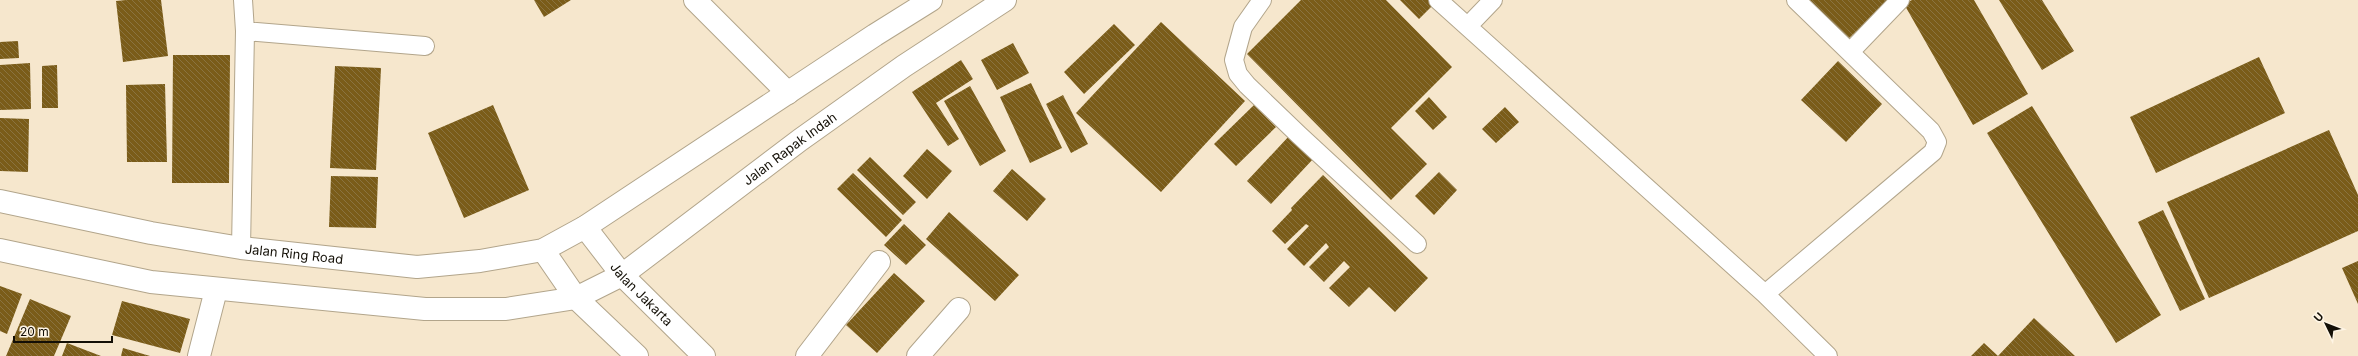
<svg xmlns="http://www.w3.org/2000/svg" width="2358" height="356" viewBox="0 0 2358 356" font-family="Inter,sans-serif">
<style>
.building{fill:url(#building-back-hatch)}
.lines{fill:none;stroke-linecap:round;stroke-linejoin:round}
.service-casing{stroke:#b2a58b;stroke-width:20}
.minor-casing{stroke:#b2a58b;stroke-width:24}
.secondary-casing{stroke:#b2a58b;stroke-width:24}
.service{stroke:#fff;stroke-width:18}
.minor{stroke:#fff;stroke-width:22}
.secondary{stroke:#fff;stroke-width:22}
.labels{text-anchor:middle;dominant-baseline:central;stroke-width:3.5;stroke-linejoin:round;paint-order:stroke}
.street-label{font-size:13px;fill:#130f06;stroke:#fef5e5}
</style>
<defs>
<pattern id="building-back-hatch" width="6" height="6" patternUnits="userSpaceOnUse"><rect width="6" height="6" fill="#7a5c19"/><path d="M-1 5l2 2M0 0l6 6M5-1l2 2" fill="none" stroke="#8a7340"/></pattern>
</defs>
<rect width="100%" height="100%" fill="#f6e7cd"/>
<path class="building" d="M126 0H161L168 56 123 62 116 1Z
M534 0H571L544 17Z
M1301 0H1386L1452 67 1391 128 1427 164 1391 200 1247 54Z
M1400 0H1428L1433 5 1419 19Z
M1806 0H1889L1845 42Z
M1912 0H1974L2028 94 1973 125 1904 4Z
M1999 0H2042L2074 51 2042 70Z
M1161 22 1245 101 1161 192 1076 113Z
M1114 24 1135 45 1084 94 1064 72Z
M18 41 19 58 0 59V42Z
M1013 43 1029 73 997 90 981 60Z
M173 55H230L229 183H172Z
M2259 57 2285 113 2156 173 2130 117Z
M961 60 973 79 936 103 959 139 948 146 912 92Z
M1838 61 1882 104 1846 142 1801 100Z
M30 63 31 109 0 110V65Z
M57 65 58 108H42V66Z
M335 66 381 68 376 170 330 168Z
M1031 83 1062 148 1030 163 1000 97Z
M165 84 167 162H127L126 85Z
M970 86 1006 151 980 166 944 101Z
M1063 95 1088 144 1071 153 1046 104Z
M1429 97 1447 117 1433 130 1415 111Z
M493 105 529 190 464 218 428 133Z
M1254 105 1276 127 1236 166 1214 144Z
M2032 106 2161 315 2116 343 1987 133Z
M1505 107 1519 122 1496 143 1482 129Z
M0 118 29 119 28 172 0 171Z
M2329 130 2358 195V231L2209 298 2167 202Z
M1290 135 1314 158 1271 204 1247 181Z
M927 149 952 171 927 199 903 176Z
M870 157 916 202 903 215 857 170Z
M1012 169 1046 199 1027 221 993 191Z
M1439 172 1457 190 1434 215 1415 196Z
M853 173 902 220 886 237 837 189Z
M1323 175 1428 278 1395 312 1369 287 1349 307 1329 288 1350 267 1344 261 1324 282 1309 267 1329 247 1326 243 1304 266 1287 249 1309 226 1306 224 1285 244 1272 231 1292 210 1291 208Z
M331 176 378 177 376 228 329 227Z
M2163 210 2205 299 2180 311 2138 222Z
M949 212 1019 275 995 301 926 239Z
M904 224 926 245 906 265 884 245Z
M2358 261V304L2342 268Z
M894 273 925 301 877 353 846 325Z
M0 286 22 294 7 334 0 331Z
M30 299 71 316 54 356H6Z
M122 301 190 319 180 353 112 335Z
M2034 318 2075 356H1971L1984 343 1998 356Z
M67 343 101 356H62Z
M123 348 150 356H121Z"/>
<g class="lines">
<g class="service-casing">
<path id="service" d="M1262 0 1243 27 1234 60 1238 74 1247 85 1299 135 1417 244
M1438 0 1765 294 1828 356
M1468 26 1493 0
M245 31 425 46
M1850 52 1900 0
M241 248 245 31 243 0
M1765 294 1933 152 1937 142 1931 131 1796 0"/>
</g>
<g class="minor-casing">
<path id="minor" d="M695 0 788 93
M199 356 216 290
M807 356 879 262
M918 356 959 309"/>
</g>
<g class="secondary-casing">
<g id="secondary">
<path id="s1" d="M0 201 151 233 241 248 417 267 480 261 543 250 585 227 875 35 931 0"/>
<path id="s2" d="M585 227 622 275 704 356"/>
<path id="s3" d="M0 250 151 282 425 309H506L576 298 622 275 800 140 904 66 1005 0"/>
<path d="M543 250 576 298 637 356"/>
</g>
</g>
<use href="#service" class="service"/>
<use href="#minor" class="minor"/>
<use href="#secondary" class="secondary"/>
</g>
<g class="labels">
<g class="street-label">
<text stroke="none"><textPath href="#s3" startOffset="843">Jalan Rapak Indah</textPath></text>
<text stroke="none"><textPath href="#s1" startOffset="299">Jalan Ring Road</textPath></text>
<text stroke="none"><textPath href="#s2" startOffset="88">Jalan Jakarta</textPath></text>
</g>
</g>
<g transform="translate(2326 324) rotate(313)" stroke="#fef5e5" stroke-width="3" paint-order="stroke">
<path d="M0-3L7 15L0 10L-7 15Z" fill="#130f06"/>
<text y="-6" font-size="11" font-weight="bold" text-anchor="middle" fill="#130f06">U</text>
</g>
<path d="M14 336v6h98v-6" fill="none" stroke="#130f06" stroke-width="2"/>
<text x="20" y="336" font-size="12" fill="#130f06" stroke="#fef5e5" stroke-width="3" paint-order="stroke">20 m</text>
</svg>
